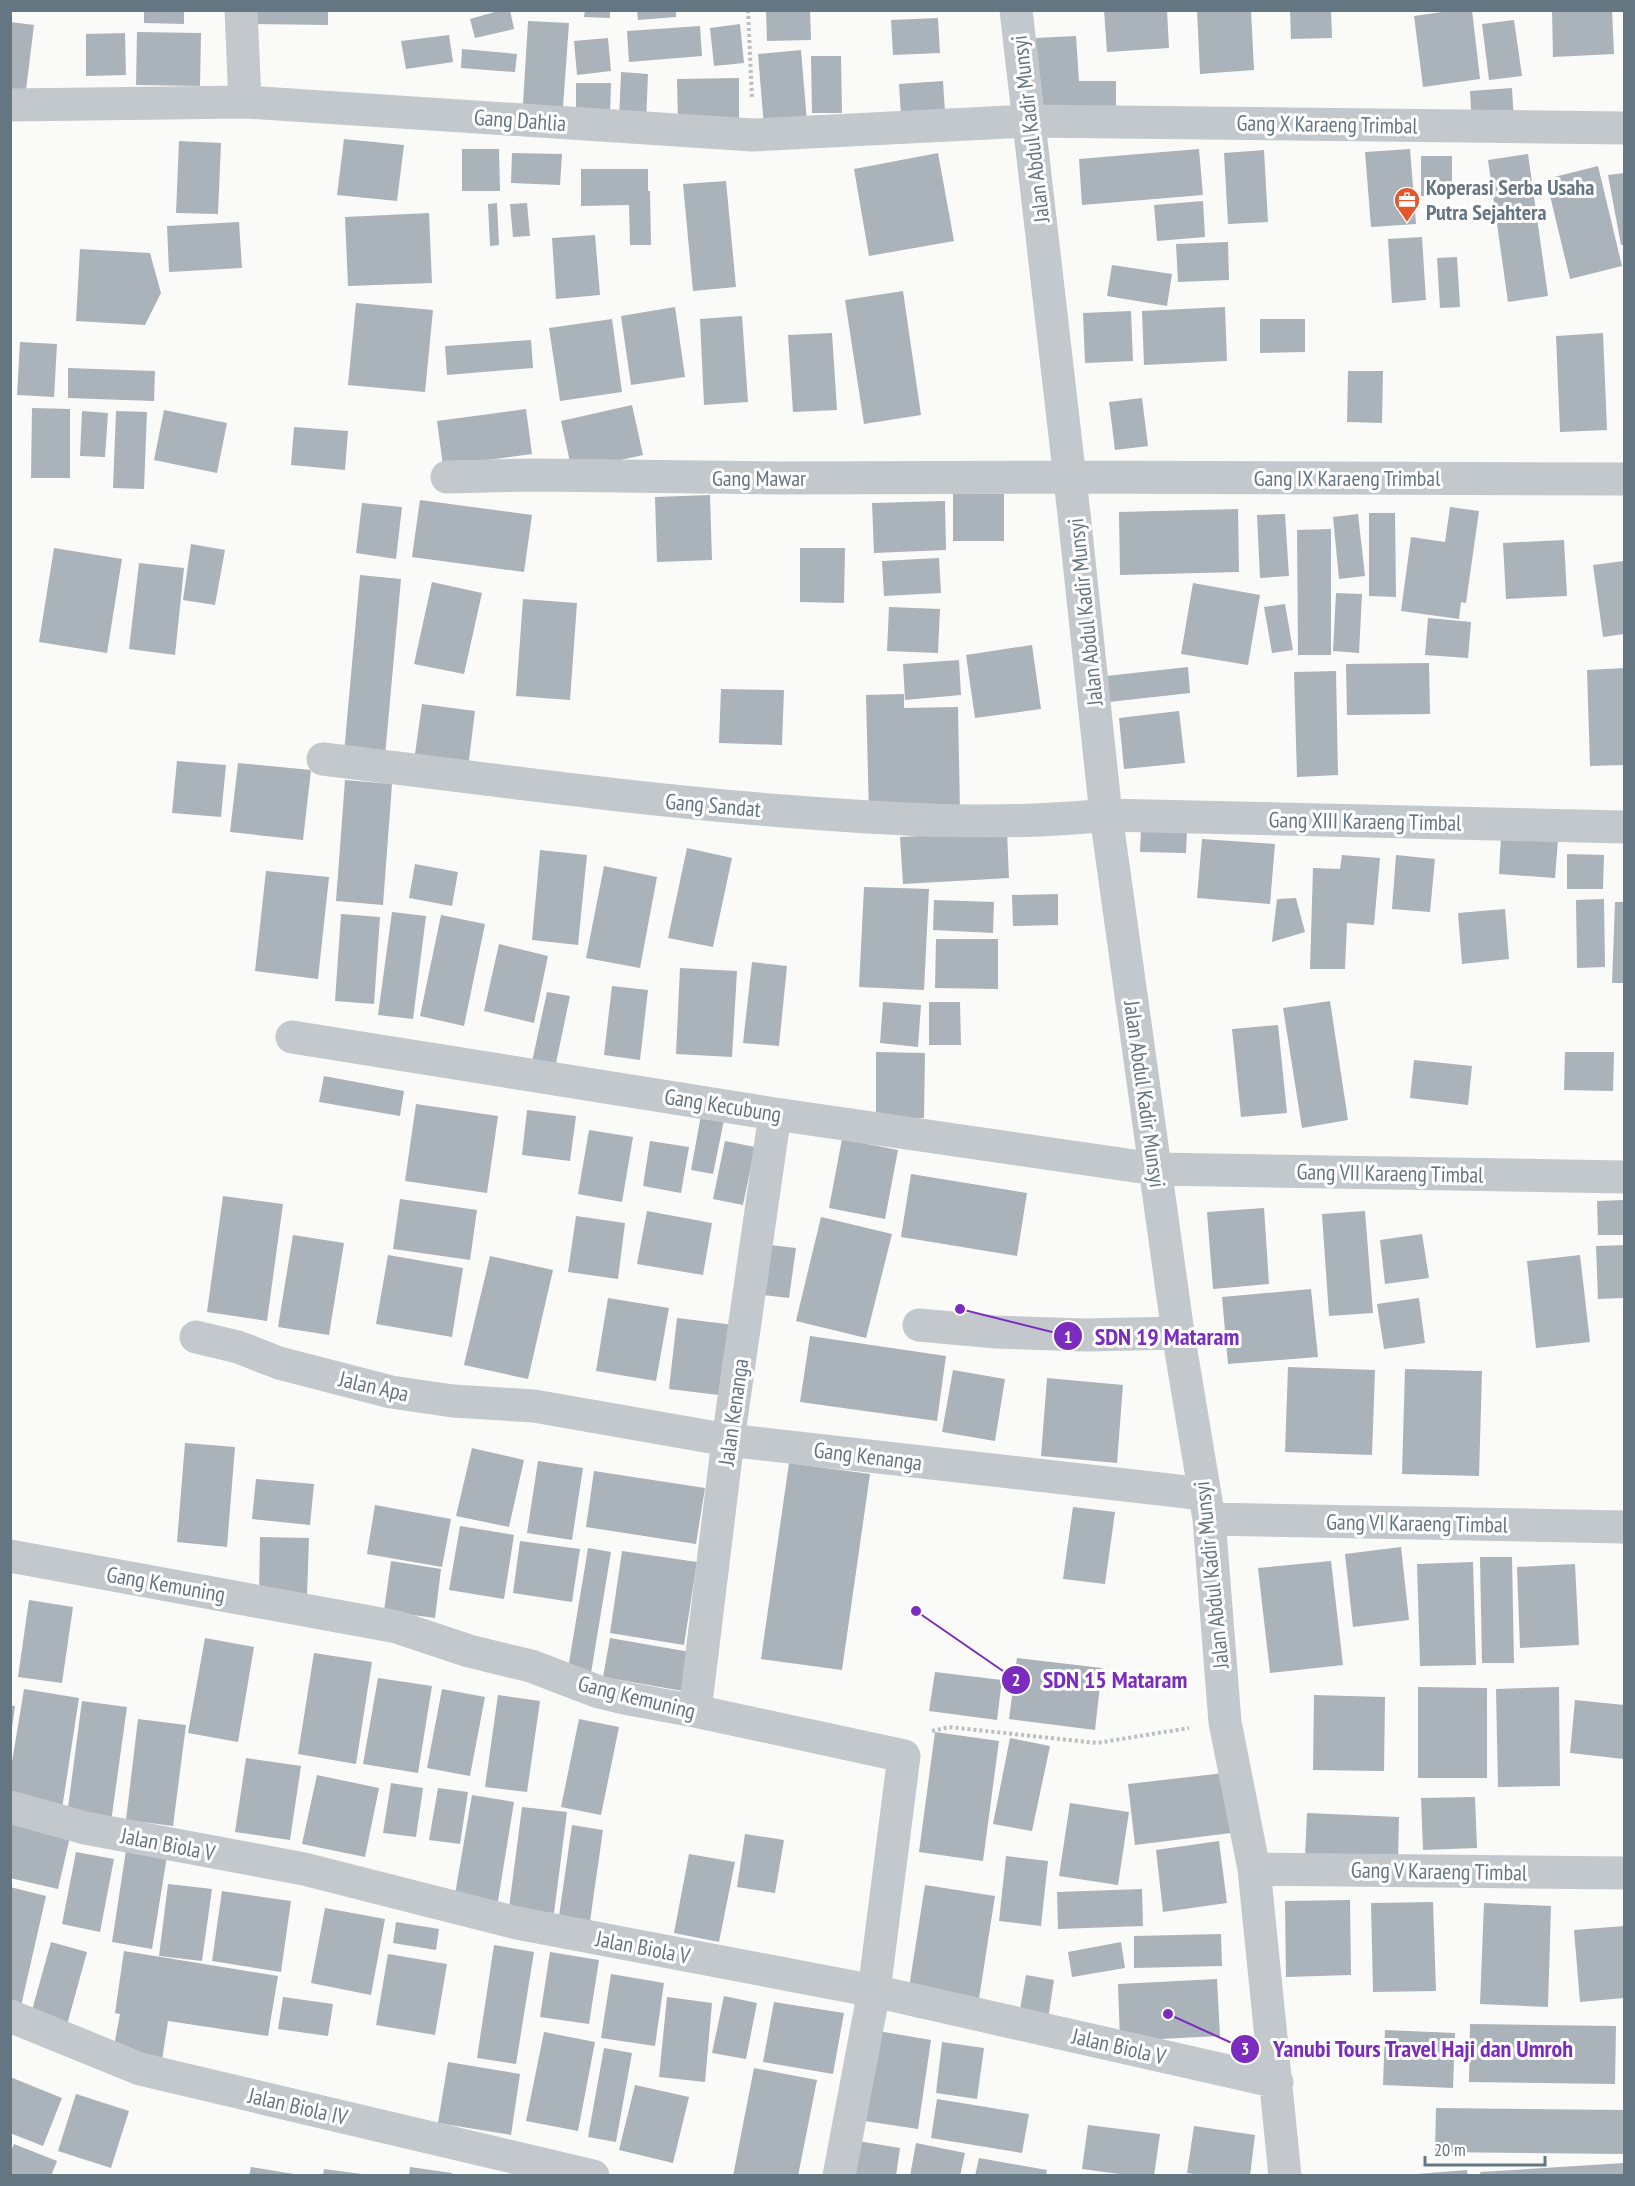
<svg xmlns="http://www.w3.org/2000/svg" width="1635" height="2186" viewBox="0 0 1635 2186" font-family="'PT Sans Narrow',sans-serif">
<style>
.building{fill:#aab3b9}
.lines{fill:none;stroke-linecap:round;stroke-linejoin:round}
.path{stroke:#bbbfc2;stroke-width:4;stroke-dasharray:3 3;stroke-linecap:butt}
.minor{stroke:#c3c8cc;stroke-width:33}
.labels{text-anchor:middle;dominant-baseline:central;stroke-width:6;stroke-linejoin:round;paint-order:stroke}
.street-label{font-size:22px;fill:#657683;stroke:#fff}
.poi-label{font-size:22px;font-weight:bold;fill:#657683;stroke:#fff;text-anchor:start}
.leader{fill:none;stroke:#7b2cbf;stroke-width:2}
.callout-dot{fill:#7b2cbf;stroke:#fff;stroke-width:2}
.mark-label{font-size:18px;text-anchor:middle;font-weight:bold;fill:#fff}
.callout-label{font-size:24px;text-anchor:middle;font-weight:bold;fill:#7b2cbf;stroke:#fff;stroke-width:6;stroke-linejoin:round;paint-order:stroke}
</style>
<rect width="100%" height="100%" fill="#fafaf8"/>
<path class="building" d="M144 10H184V24L144 23Z
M247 10H328V25L247 24Z
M502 10H510L514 29 475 38 470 19Z
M585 10H610V18L584 17Z
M637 10H676V17L638 20Z
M766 10H810L811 40 767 41Z
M1104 10H1167L1169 48 1107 52Z
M1197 10H1251L1254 70 1200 74Z
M1290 10H1331L1332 38 1291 39Z
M1456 10H1472L1480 79 1423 87 1414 16Z
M1552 10H1612L1614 54 1553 57Z
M938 18 940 53 893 55 891 20Z
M1514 20 1522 76 1489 80 1482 24Z
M528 21 569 23 563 107 523 104Z
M10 22 34 25 26 90 10 89Z
M740 24 744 63 714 66 710 28Z
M700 26 702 56 629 62 627 31Z
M137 32 201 33 200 86 136 85Z
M125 33 126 75 86 76V34Z
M449 35 453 62 406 69 401 41Z
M1076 36 1079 81H1116V111L1029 110 1036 38Z
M608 38 611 71 577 75 574 41Z
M462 49 517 54 515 72 461 68Z
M801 50 807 123 764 127 758 54Z
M811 56H841L842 113H812Z
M621 72 648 74 646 122 619 120Z
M739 78V120L678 121 677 79Z
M943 81 945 112 901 115 899 84Z
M576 83H611L610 116H576Z
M1512 88 1514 123 1472 126 1470 91Z
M344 139 404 145 397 201 337 195Z
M179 141 221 143 218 214 176 213Z
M462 149H499L500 191H462Z
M1199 149 1203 195 1082 205 1079 159Z
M1410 149 1416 224 1371 227 1365 152Z
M1264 150 1268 222 1228 224 1224 153Z
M512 153 562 154 560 185 511 183Z
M938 153 954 241 869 256 854 169Z
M1528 154 1548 296 1508 302 1488 160Z
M1421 156H1452V196H1421Z
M1598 166 1622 266 1570 279 1546 179Z
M581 169H648V191H650L651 245H630L629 205 581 206Z
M1624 173V245H1621L1608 175Z
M726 181 736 287 693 291 683 184Z
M1203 201 1205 237 1157 241 1154 205Z
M497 203 499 245 490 246 488 204Z
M527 203 530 236 513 237 510 204Z
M429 213 432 283 348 286 345 217Z
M239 222 242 268 169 272 167 226Z
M595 235 600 295 556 299 552 238Z
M1422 237 1426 300 1392 303 1388 239Z
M1228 242 1229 280 1178 282 1176 244Z
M80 249 150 253 161 293 145 325 76 321Z
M1457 257 1460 307 1440 308 1437 258Z
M1112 265 1172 274 1167 306 1107 296Z
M903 291 921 415 864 424 845 300Z
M356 303 433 310 425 392 348 385Z
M675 307 685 377 631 385 621 316Z
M1225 307 1227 361 1144 365 1142 311Z
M1131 311 1133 361 1085 363 1083 313Z
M742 316 748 402 704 405 700 319Z
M612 319 622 392 560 401 549 328Z
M1260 319H1305V352L1260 353Z
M832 333 837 410 793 412 788 335Z
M1603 333 1607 430 1560 432 1556 336Z
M531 340 533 368 447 375 445 346Z
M20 342 57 344 54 397 17 395Z
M68 368 155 371 154 401 68 398Z
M1348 371H1383L1382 423 1347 422Z
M1142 398 1148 446 1115 450 1109 402Z
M632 405 643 455 572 471 561 421Z
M32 408 70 409V478H31Z
M526 409 532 454 443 466 437 421Z
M164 410 227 423 217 473 154 460Z
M82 411 108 413 105 457 80 456Z
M116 411 147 412 144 489 113 488Z
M294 427 348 431 345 470 291 465Z
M953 494H1004V541H953Z
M710 495 712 560 657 562 655 497Z
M420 500 532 515 524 572 412 557Z
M945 501 946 550 874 553 872 503Z
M362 503 402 507 396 559 356 553Z
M1450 507 1479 511 1466 603 1461 602 1459 619 1401 611 1411 537 1445 542Z
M1238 509 1239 572 1120 575 1119 512Z
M1369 513H1395L1396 597 1369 596Z
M1285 514 1289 576 1260 578 1257 515Z
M1358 514 1365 576 1339 579 1333 517Z
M1331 529V655H1298L1297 530Z
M1564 540 1567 596 1506 599 1503 543Z
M191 544 225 550 215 605 183 600Z
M54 548 122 559 107 653 39 642Z
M800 548H845L844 603 800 602Z
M939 558 941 593 884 596 882 561Z
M1624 561V634L1603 637 1593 565Z
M139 563 184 568 175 655 129 649Z
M360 575 401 579 385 756 344 753Z
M432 582 482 593 464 674 414 664Z
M1193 583 1260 595 1248 665 1181 654Z
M1336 593 1362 594 1359 653 1333 651Z
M523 599 577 603 570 700 516 696Z
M1285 604 1293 650 1272 653 1264 607Z
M889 607 940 609 938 653 887 651Z
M1428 618 1471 622 1468 658 1425 655Z
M1032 645 1041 709 975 718 966 655Z
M959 660 961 695 905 700 903 664Z
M1429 663 1430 714 1347 715 1346 664Z
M1188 667 1190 693 1109 702 1106 676Z
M1624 668V765L1590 766 1587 670Z
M1336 671 1338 775 1297 777 1294 672Z
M721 689 784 690 782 745 719 743Z
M904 694V708L958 707 960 812 869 815 866 695Z
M422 704 475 711 468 768 414 761Z
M1179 711 1185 763 1124 769 1119 718Z
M177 761 226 765 221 817 172 813Z
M238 763 311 770 303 840 230 832Z
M345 780 392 784 383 905 336 901Z
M1141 829 1187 830 1186 853 1140 852Z
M1007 832 1009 878 903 884 900 837Z
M1501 836 1558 840 1555 878 1499 874Z
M1202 839 1275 844 1270 904 1197 898Z
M687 848 732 858 713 947 668 938Z
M540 850 587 855 578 945 532 940Z
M1567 854 1604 855 1603 889H1567Z
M1342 855 1380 858 1374 925 1347 923 1345 969H1310L1313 868 1340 869Z
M1396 855 1435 859 1430 912 1392 909Z
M415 864 458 872 452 906 409 898Z
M604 866 657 877 640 968 586 958Z
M266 871 329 877 318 979 255 971Z
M864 887 929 889 924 990 859 987Z
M1058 894V925L1013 926 1012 895Z
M1296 898 1305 932 1272 942 1277 899Z
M1604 899 1605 967 1577 968 1576 900Z
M934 900 994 902 993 933 933 930Z
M1615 902H1624V983H1612Z
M1505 909 1509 959 1462 964 1458 913Z
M392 912 426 916 413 1019 378 1015Z
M341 914 380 917 374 1004 335 1001Z
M441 915 485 924 464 1026 420 1016Z
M936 939H998V989L935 988Z
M499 944 548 956 534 1023 484 1011Z
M752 962 787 966 779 1046 743 1043Z
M680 968 737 971 732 1057 676 1054Z
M612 986 648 990 640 1060 604 1055Z
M547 992 570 996 555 1068 532 1062Z
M1330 1001 1348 1120 1302 1128 1283 1008Z
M883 1002 921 1005 918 1047 880 1043Z
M929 1002H960L961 1045H929Z
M1278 1025 1287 1113 1241 1117 1232 1029Z
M876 1052 925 1053 924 1118H876Z
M1565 1052H1614L1613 1091 1564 1090Z
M1414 1060 1472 1066 1468 1105 1410 1098Z
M324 1076 404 1091 400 1116 319 1102Z
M416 1104 498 1116 487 1193 405 1181Z
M527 1110 576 1116 570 1161 522 1155Z
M701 1115 724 1120 713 1174 691 1170Z
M589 1130 633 1137 622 1202 578 1194Z
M842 1139 898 1150 885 1219 829 1208Z
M650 1141 689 1147 681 1193 643 1186Z
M725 1141 755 1147 743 1205 713 1199Z
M911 1174 1027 1193 1017 1256 901 1237Z
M223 1196 283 1204 267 1321 207 1312Z
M400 1199 477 1210 470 1260 393 1249Z
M1624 1200V1235H1598L1597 1201Z
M1264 1208 1269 1284 1213 1289 1207 1212Z
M647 1211 712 1223 703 1275 637 1264Z
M1365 1211 1373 1313 1329 1316 1322 1214Z
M576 1216 625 1223 618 1279 568 1272Z
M821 1217 892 1234 866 1338 796 1321Z
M1422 1234 1429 1278 1385 1284 1380 1240Z
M293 1235 344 1243 329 1335 278 1327Z
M770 1245 796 1248 789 1298 763 1295Z
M1624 1245V1298L1598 1299 1596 1246Z
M388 1255 463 1268 452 1337 376 1324Z
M1580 1255 1590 1342 1536 1348 1527 1261Z
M490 1256 553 1270 528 1379 464 1365Z
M1311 1289 1318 1357 1228 1364 1222 1297Z
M608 1298 669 1308 656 1381 596 1371Z
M1419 1298 1425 1343 1384 1349 1377 1304Z
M677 1318 735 1325 727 1396 669 1389Z
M810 1336 946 1356 937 1421 800 1402Z
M1288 1367 1375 1370 1372 1455 1285 1452Z
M1405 1369 1482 1371 1479 1476 1402 1474Z
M953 1370 1005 1379 995 1441 942 1432Z
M1047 1378 1123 1385 1117 1463 1041 1456Z
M185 1443 235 1447 227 1547 177 1542Z
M472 1448 524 1460 509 1527 456 1516Z
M538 1461 583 1468 572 1540 527 1533Z
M789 1463 870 1474 842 1670 761 1659Z
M594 1471 705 1488 696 1544 586 1527Z
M256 1479 314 1484 310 1525 252 1519Z
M375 1505 451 1519 442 1567 367 1554Z
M1073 1507 1115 1512 1105 1584 1063 1579Z
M460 1526 514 1535 504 1599 449 1590Z
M260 1537 309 1538 307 1596 259 1595Z
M520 1541 580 1549 572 1602 513 1593Z
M1401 1547 1409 1620 1353 1627 1345 1554Z
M588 1548 611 1552 591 1673 568 1669Z
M622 1551 697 1562 684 1645 610 1633Z
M1480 1557H1512L1514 1663H1482Z
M391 1561 441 1569 435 1618 384 1611Z
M1331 1561 1343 1665 1270 1673 1258 1568Z
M1473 1562 1476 1665 1420 1666 1417 1564Z
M1575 1564 1579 1645 1520 1648 1517 1567Z
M29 1600 73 1607 62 1683 18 1677Z
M205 1638 254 1647 238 1742 188 1733Z
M610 1638 690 1652 683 1691 603 1677Z
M314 1653 372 1662 356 1764 298 1754Z
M1017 1658 1102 1668 1095 1730 1009 1719Z
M935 1672 1002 1680 997 1720 929 1711Z
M378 1678 432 1686 418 1773 363 1764Z
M1418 1687 1487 1688V1778H1418Z
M1559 1687 1560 1786 1498 1787 1496 1689Z
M24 1689 79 1698 62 1809 10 1801V1774Z
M442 1689 485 1697 470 1776 427 1768Z
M498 1695 540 1701 527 1792 485 1787Z
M1314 1695 1385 1697 1384 1771 1313 1770Z
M1575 1700 1624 1705V1759L1570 1753Z
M82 1701 127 1707 111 1822 67 1815Z
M10 1706H15L12 1728H10Z
M138 1719 186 1725 173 1826 126 1820Z
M579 1719 619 1727 601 1815 561 1807Z
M935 1732 999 1741 983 1861 919 1852Z
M1010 1738 1050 1746 1032 1831 993 1824Z
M246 1758 301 1766 290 1840 235 1832Z
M1224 1773 1231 1833 1135 1845 1128 1784Z
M317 1775 379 1788 365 1857 302 1844Z
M391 1783 423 1788 416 1837 383 1833Z
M438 1788 468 1792 460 1844 429 1840Z
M472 1795 514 1802 496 1913 453 1906Z
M1475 1797 1477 1848 1423 1850 1421 1798Z
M1070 1803 1129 1812 1118 1885 1059 1876Z
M522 1807 567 1812 554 1913 509 1908Z
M1307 1813 1399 1817 1398 1860 1305 1857Z
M14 1814 72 1828 58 1889 10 1878V1829Z
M572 1825 603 1830 590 1921 559 1916Z
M745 1834 784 1840 775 1893 737 1887Z
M1219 1841 1227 1903 1163 1912 1156 1850Z
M127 1844 168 1850 152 1949 112 1942Z
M76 1852 114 1859 100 1932 62 1924Z
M689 1854 735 1862 719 1942 674 1933Z
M1006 1856 1048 1861 1041 1926 999 1921Z
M168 1884 212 1889 202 1961 159 1956Z
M925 1885 995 1896 978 2005 908 1994Z
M10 1887 46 1896 21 2006 10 2004Z
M1142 1889 1143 1926 1058 1929 1057 1892Z
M222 1891 291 1901 281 1972 212 1961Z
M1350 1900 1351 1975 1286 1977 1285 1901Z
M1433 1902 1436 1991 1373 1992 1371 1903Z
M1484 1903 1551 1906 1548 2007 1480 2004Z
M325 1908 385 1919 371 1995 311 1983Z
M396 1922 439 1929 436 1950 393 1943Z
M1624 1926V1998L1580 2002 1574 1930Z
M1221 1934 1222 1966 1134 1968V1936Z
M51 1942 87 1952 65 2032 29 2021Z
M1121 1942 1125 1968 1072 1977 1068 1952Z
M494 1945 534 1952 516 2064 477 2058Z
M124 1951 278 1976 268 2036 168 2021 162 2060 113 2052 120 2014 115 2013Z
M550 1952 599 1960 589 2024 540 2017Z
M388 1954 447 1964 435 2035 376 2025Z
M611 1974 664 1983 655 2046 601 2038Z
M1026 1975 1054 1980 1047 2026 1018 2021Z
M1217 1979 1220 2036 1120 2041 1118 1984Z
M724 1996 757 2003 746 2059 712 2053Z
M283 1997 333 2004 328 2036 278 2029Z
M667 1997 712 2003 705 2082 659 2077Z
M774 2002 844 2013 833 2074 763 2062Z
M1470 2024 1616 2026 1615 2084 1469 2082Z
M872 2030 931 2040 918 2129 858 2120Z
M1385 2030 1455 2033 1453 2088 1383 2085Z
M544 2032 595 2042 578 2131 526 2121Z
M942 2042 984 2048 977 2099 936 2093Z
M604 2048 632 2053 616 2142 588 2137Z
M448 2062 520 2074 511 2135 438 2123Z
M754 2068 817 2080 798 2176H733Z
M10 2077 62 2098 43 2146 10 2133Z
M635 2085 689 2097 673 2163 619 2150Z
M76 2094 129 2111 111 2168 58 2151Z
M937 2099 1029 2114 1022 2153 931 2138Z
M1436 2108 1624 2110V2154L1435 2152Z
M1088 2125 1160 2134 1154 2176H1134L1082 2169Z
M1194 2126 1255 2135 1250 2176H1208L1187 2173Z
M858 2141 900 2148 896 2176H853Z
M916 2143 965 2153 960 2176H910Z
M14 2144 57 2161 51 2176H10V2153Z
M979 2158 1047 2170 1046 2176H975Z
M1624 2163V2176H1481L1480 2172Z
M251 2167 294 2174V2176H249Z
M410 2167 452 2173V2176H409Z
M324 2169 362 2174V2176H323Z
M1467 2170 1468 2176H1417V2174Z"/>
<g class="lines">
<path class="path" d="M748 10 752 98
M932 1731 949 1727 1097 1743 1189 1728"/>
<path class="minor" d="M241 10 245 102
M1016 10 1074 514 1106 815 1178 1333 1209 1519 1225 1722 1254 1869 1285 2176
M10 105 245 102 753 135 1029 121 1624 128
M447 477 535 475 779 478 1070 477 1624 479
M323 759C481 778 638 800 797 812 900 820 1003 826 1106 815L1624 827
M292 1037 775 1114 1155 1169 1624 1177
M919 1325 996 1332 1085 1335 1178 1333
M196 1337 238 1347 279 1363 391 1392 453 1401 534 1406 728 1440 1204 1494
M1209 1519 1624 1527
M10 1556 397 1627 469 1651 531 1666 599 1692 624 1698 695 1711 904 1756 874 1991 839 2176
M695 1711 728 1440 775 1114
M10 1807 85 1828 304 1869 517 1923 874 1991 1277 2082
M1254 1869 1624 1873
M10 2016 140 2069 593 2176"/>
</g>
<defs>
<g id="office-pin" transform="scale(1.35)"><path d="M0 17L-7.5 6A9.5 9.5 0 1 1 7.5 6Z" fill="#e4572e" stroke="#fff"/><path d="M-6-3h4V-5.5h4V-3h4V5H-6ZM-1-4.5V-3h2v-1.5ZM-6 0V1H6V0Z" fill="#fff"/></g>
</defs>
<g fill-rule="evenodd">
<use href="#office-pin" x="1407" y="200"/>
</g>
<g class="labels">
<g class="street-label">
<text transform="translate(520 120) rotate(4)">Gang Dahlia</text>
<text transform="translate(1327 124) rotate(1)">Gang X Karaeng Trimbal</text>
<text transform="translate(1030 129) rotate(-97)">Jalan Abdul Kadir Munsyi</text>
<text x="759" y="478">Gang Mawar</text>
<text x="1347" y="478">Gang IX Karaeng Trimbal</text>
<text transform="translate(1085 612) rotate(-96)">Jalan Abdul Kadir Munsyi</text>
<text transform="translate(713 805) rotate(5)">Gang Sandat</text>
<text transform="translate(1365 821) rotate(1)">Gang XIII Karaeng Timbal</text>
<text transform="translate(1145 1094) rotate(82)">Jalan Abdul Kadir Munsyi</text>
<text transform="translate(723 1105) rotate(9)">Gang Kecubung</text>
<text transform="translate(1390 1173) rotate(1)">Gang VII Karaeng Timbal</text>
<text transform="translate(374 1386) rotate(13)">Jalan Apa</text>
<text transform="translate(733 1412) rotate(-82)">Jalan Kenanga</text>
<text transform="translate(868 1456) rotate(7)">Gang Kenanga</text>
<text transform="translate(1417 1523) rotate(1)">Gang VI Karaeng Timbal</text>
<text transform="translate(1211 1575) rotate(-96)">Jalan Abdul Kadir Munsyi</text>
<text transform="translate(166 1584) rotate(10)">Gang Kemuning</text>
<text transform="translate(637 1697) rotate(14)">Gang Kemuning</text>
<text transform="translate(168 1844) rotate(11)">Jalan Biola V</text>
<text transform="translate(1439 1871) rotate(1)">Gang V Karaeng Timbal</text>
<text transform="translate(643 1947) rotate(11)">Jalan Biola V</text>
<text transform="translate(1119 2046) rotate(13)">Jalan Biola V</text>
<text transform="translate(298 2106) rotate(13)">Jalan Biola IV</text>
</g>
<g class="poi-label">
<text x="1426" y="187">Koperasi Serba Usaha<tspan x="1426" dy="25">Putra Sejahtera</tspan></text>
</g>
</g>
<path class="leader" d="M960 1309L1068 1336M916 1611L1016 1680M1168 2014L1245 2049"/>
<g class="callout-dot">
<circle cx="960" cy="1309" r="6"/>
<circle cx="916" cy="1611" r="6"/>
<circle cx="1168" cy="2014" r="6"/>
<circle cx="1068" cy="1336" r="15"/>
<circle cx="1016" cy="1680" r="15"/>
<circle cx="1245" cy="2049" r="15"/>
</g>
<g class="mark-label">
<text x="1068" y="1343">1</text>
<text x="1016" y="1686">2</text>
<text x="1245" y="2055">3</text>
</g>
<g class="callout-label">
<text x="1167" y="1345">SDN 19 Mataram</text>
<text x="1115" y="1688">SDN 15 Mataram</text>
<text x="1423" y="2057">Yanubi Tours Travel Haji dan Umroh</text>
</g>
<rect width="1635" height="2186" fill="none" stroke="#657683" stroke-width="24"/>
<path d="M1425 2156v9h120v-9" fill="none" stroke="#657683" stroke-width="3"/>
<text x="1434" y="2156" font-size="18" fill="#657683" stroke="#ffffff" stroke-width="4.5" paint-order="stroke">20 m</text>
</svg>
